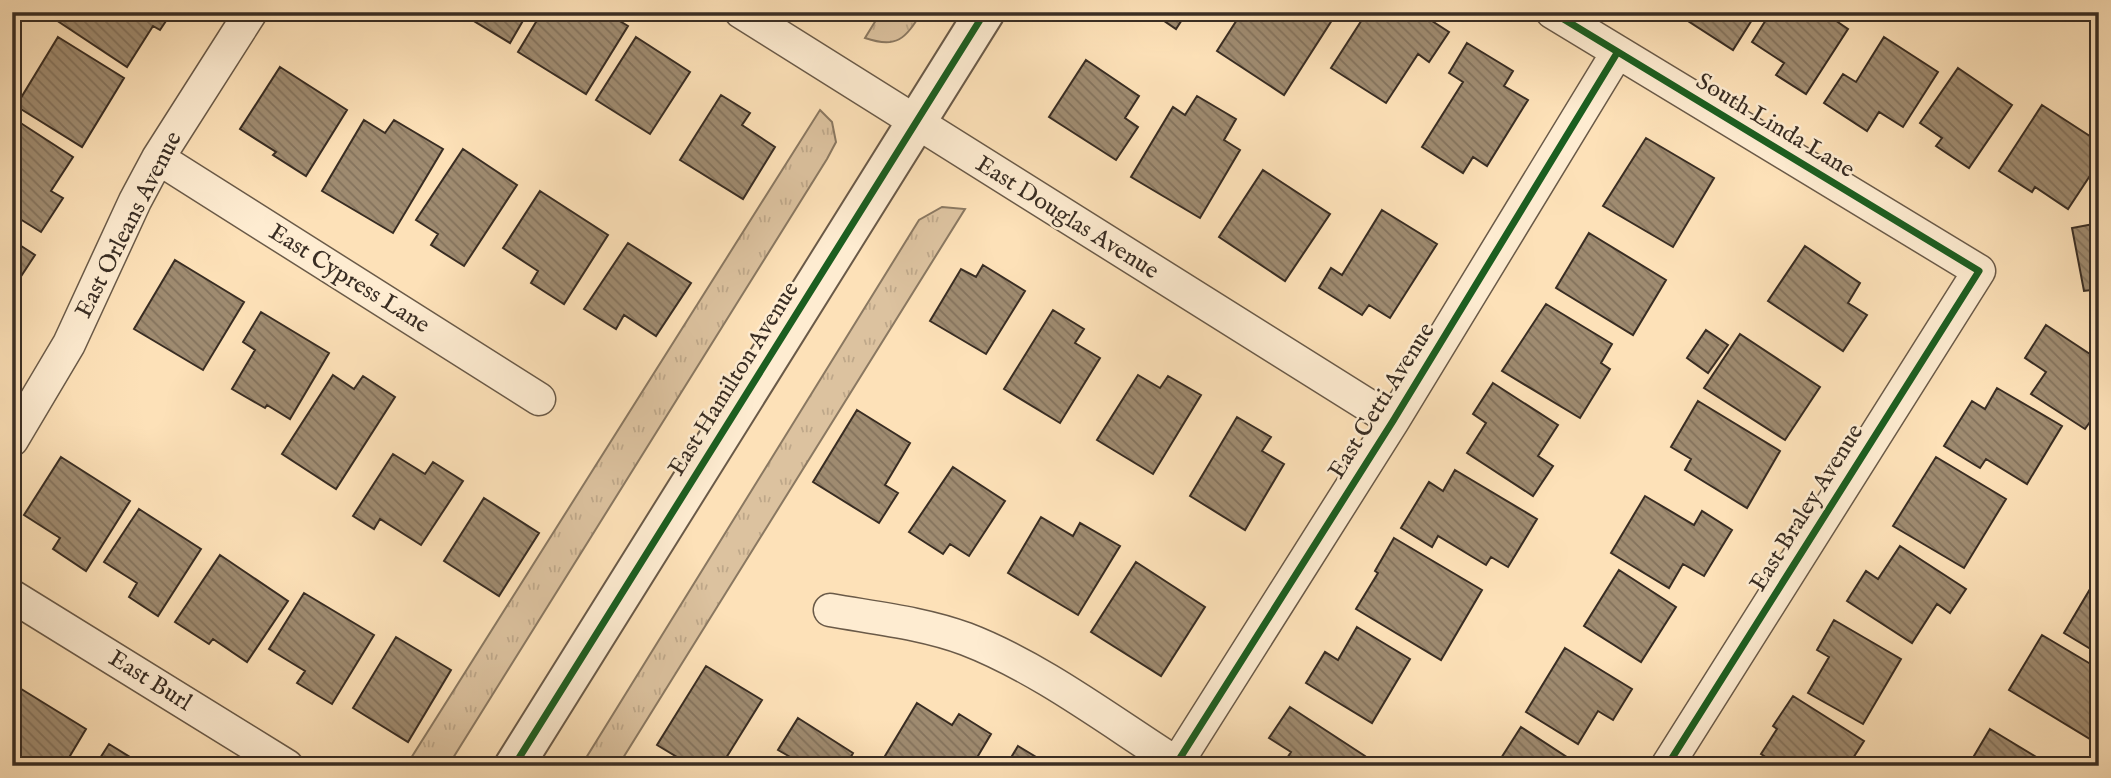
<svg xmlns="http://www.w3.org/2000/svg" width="2111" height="778" viewBox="0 0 2111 778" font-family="'IM FELL English',serif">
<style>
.park{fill:url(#park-tufts);stroke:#8a7861;stroke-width:2}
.building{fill:url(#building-back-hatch);stroke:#392d23;stroke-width:2}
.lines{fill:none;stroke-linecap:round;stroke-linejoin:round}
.minor-casing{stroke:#6a5a48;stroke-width:35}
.tertiary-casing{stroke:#6a5a48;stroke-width:42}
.minor{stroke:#feecd1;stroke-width:32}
.tertiary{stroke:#feecd1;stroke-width:38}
.cycleway-casing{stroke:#feecd1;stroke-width:11}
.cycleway{stroke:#1b5e20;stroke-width:7}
.labels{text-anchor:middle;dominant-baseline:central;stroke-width:5;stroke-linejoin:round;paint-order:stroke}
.street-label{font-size:24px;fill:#392d23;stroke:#feecd1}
</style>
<defs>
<pattern id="park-tufts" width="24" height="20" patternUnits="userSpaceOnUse" patternTransform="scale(1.75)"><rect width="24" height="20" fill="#dcc29f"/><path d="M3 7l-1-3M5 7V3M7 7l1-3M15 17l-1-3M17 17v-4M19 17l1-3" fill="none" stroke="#bea789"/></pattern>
<pattern id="building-back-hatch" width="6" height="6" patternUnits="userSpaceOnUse" patternTransform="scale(1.75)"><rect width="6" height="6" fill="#9f8b70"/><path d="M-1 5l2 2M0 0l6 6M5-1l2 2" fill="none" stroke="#83725c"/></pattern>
</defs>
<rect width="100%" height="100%" fill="#fde1b8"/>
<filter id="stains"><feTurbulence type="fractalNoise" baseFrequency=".00286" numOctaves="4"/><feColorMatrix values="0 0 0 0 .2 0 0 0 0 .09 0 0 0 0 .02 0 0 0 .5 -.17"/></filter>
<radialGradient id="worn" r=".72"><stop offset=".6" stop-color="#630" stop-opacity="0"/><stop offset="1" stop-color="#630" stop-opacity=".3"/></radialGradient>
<path class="park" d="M881 12H922C905 39 897 49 865 38Z
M820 110 832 122 836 142 827 159 448 766H406Z
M942 207 965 209 618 766H581L919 220Z"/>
<path class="building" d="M57 12H172L160 30 153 26 127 67 53 18Z
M459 12H528L510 43Z
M542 12H583L588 16 590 12H605L628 26 586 94 518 52Z
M1151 12H1187L1176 29Z
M1242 12H1326L1334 17 1284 95 1217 51Z
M1367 12H1389L1395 16 1397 12H1418L1449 32 1429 62 1418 54 1386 103 1331 68Z
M1674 12H1757L1733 50Z
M1771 12H1823L1848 29 1806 94 1776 75 1784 63 1752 42Z
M58 37 124 78 82 147 16 106Z
M636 37 690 72 650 134 596 100Z
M1884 37 1938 72 1903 127 1879 112 1867 131 1824 103 1843 74 1856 82Z
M1467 43 1513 71 1504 86 1528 100 1487 166 1473 157 1463 173 1422 147 1463 82 1449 73Z
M1086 60 1139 96 1125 118 1138 127 1116 160 1049 117Z
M280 67 347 110 306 176 273 155 276 152 240 129Z
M1958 68 2012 105 1969 168 1936 146 1942 138 1920 123Z
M721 95 750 113 742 125 775 147 743 199 680 160Z
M1197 96 1236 119 1224 140 1240 150 1200 218 1131 177 1173 107 1185 115Z
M2042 105 2099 142V162L2068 209 2035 187 2032 192 1999 171Z
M16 120 73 157 51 191 63 198 41 232 12 214V127Z
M364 120 385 133 394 120 443 149 393 233 322 191Z
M1646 138 1714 178 1673 247 1603 206Z
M463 149 517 185 464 266 431 245 438 234 416 220Z
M1263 170 1330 214 1285 281 1219 237Z
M540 191 608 235 564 304 531 283 538 271 503 248Z
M1382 210 1437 244 1390 318 1369 305 1362 315 1319 288 1331 268 1342 275Z
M2099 223V289L2084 291 2072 228Z
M1589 233 1666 280 1633 335 1556 288Z
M12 240 35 255 14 287 12 286Z
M628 243 691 283 656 336 624 315 616 329 584 309Z
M1805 246 1860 283 1848 303 1867 315 1843 351 1768 301Z
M175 260 244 302 203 370 134 329Z
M983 265 1025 291 986 354 930 321 961 269 976 277Z
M1546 304 1612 344 1601 363 1610 369 1580 418 1502 371Z
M1053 310 1084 329 1075 343 1100 358 1060 423 1004 389Z
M261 312 329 353 290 419 267 405 265 408 232 389 255 350 243 342Z
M2046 325 2099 360V409L2085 429 2031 394 2046 372 2025 358Z
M1706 330 1728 345 1708 373 1687 358Z
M1740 334 1820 387 1785 440 1704 388Z
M333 375 354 389 363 376 395 397 336 489 282 454Z
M1138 375 1160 388 1168 376 1201 395 1153 474 1097 440Z
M1493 383 1558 425 1538 456 1553 466 1533 496 1467 453 1486 423 1473 414Z
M1997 388 2062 426 2027 484 1986 459 1980 468 1944 446 1972 401 1985 409Z
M1698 401 1780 451 1747 508 1685 470 1691 459 1671 447Z
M857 410 910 443 885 485 898 493 879 523 813 482Z
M1237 417 1271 437 1262 451 1284 464 1245 530 1190 496Z
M393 454 425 474 433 462 463 481 421 545 380 519 374 529 353 516Z
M61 457 130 501 86 571 53 549 60 538 24 515Z
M1936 457 2006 499 1964 568 1893 526Z
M953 467 1005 501 969 556 950 544 943 554 909 532Z
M1455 470 1537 519 1508 567 1491 557 1486 565 1438 536 1432 547 1401 528 1429 482 1443 491Z
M1645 496 1694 525 1702 511 1732 530 1704 576 1683 564 1669 588 1611 553Z
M484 498 539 533 499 596 444 561Z
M139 509 201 549 158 616 129 597 137 583 104 562Z
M1041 517 1073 536 1080 523 1120 546 1078 615 1008 573Z
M1394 538 1482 590 1441 660 1356 609 1378 573 1375 571Z
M1900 546 1966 589 1950 613 1937 604 1912 643 1847 601 1866 571 1878 579Z
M220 555 288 601 247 662 213 639 209 644 175 622Z
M1136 562 1205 607 1161 676 1091 632Z
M1619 570 1676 607 1641 662 1584 626Z
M2099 574V654L2064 633Z
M304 593 374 635 332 704 297 683 305 671 269 649Z
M1834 620 1901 659 1863 724 1808 693 1829 657 1817 650Z
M1357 627 1410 659 1372 723 1306 683 1325 652 1338 660Z
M2042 635 2099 669V723L2090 739 2009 690Z
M396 637 451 670 408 742 353 708Z
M1565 648 1632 689 1613 720 1598 711 1578 744 1526 712Z
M706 666 762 700 721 766H692L657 745Z
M18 687 86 729 64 766H12V697Z
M1793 696 1864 741 1848 766H1779L1761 754 1777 729 1773 726Z
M917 703 952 725 959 714 991 734 972 766H889L882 761Z
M1290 707 1365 756 1359 766H1282L1291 752 1269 738Z
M798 718 853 753 846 766H787L792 758 778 750Z
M1521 727 1576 763 1574 766H1496Z
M1990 729 2051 766H1968Z
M109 744 143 765 142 766H95Z
M1018 746 1051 766H1006Z"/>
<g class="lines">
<g class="minor-casing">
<path id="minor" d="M741 12 1393 421
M1552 12 1979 271 1667 766
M158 158 539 399
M12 440 69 344 135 201 158 158 251 12
M12 596 287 766
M830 610C875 618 923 623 966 639 1039 667 1110 721 1176 763
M1175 766 1393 421 1617 53"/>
</g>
<g class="tertiary-casing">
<path id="tertiary" d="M514 766 985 12"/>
</g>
<use href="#minor" class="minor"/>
<use href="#tertiary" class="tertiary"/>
<g class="cycleway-casing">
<path id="cycleway" d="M1552 12 1979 271 1667 766
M514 766 985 12
M1175 766 1393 421 1617 53"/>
</g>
<use href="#cycleway" class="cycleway"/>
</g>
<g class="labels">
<g class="street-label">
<text transform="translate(1775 126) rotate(31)">South Linda Lane</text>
<text transform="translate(1067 218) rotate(32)">East Douglas Avenue</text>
<text transform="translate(129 225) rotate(-63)">East Orleans Avenue</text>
<text transform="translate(349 279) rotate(32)">East Cypress Lane</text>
<text transform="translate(734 379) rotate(-58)">East Hamilton Avenue</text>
<text transform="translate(1382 401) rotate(-58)">East Cetti Avenue</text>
<text transform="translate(1807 508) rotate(-58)">East Braley Avenue</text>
<text transform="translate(150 681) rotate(32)">East Burl</text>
</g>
</g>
<rect width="2111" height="778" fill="none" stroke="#fde1b8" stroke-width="42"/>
<rect x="14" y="14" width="2083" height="750" fill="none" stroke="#392d23" stroke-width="3.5"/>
<rect x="21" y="21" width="2069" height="736" fill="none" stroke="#392d23" stroke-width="2"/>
<rect width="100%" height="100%" filter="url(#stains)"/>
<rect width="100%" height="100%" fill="url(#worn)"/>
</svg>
